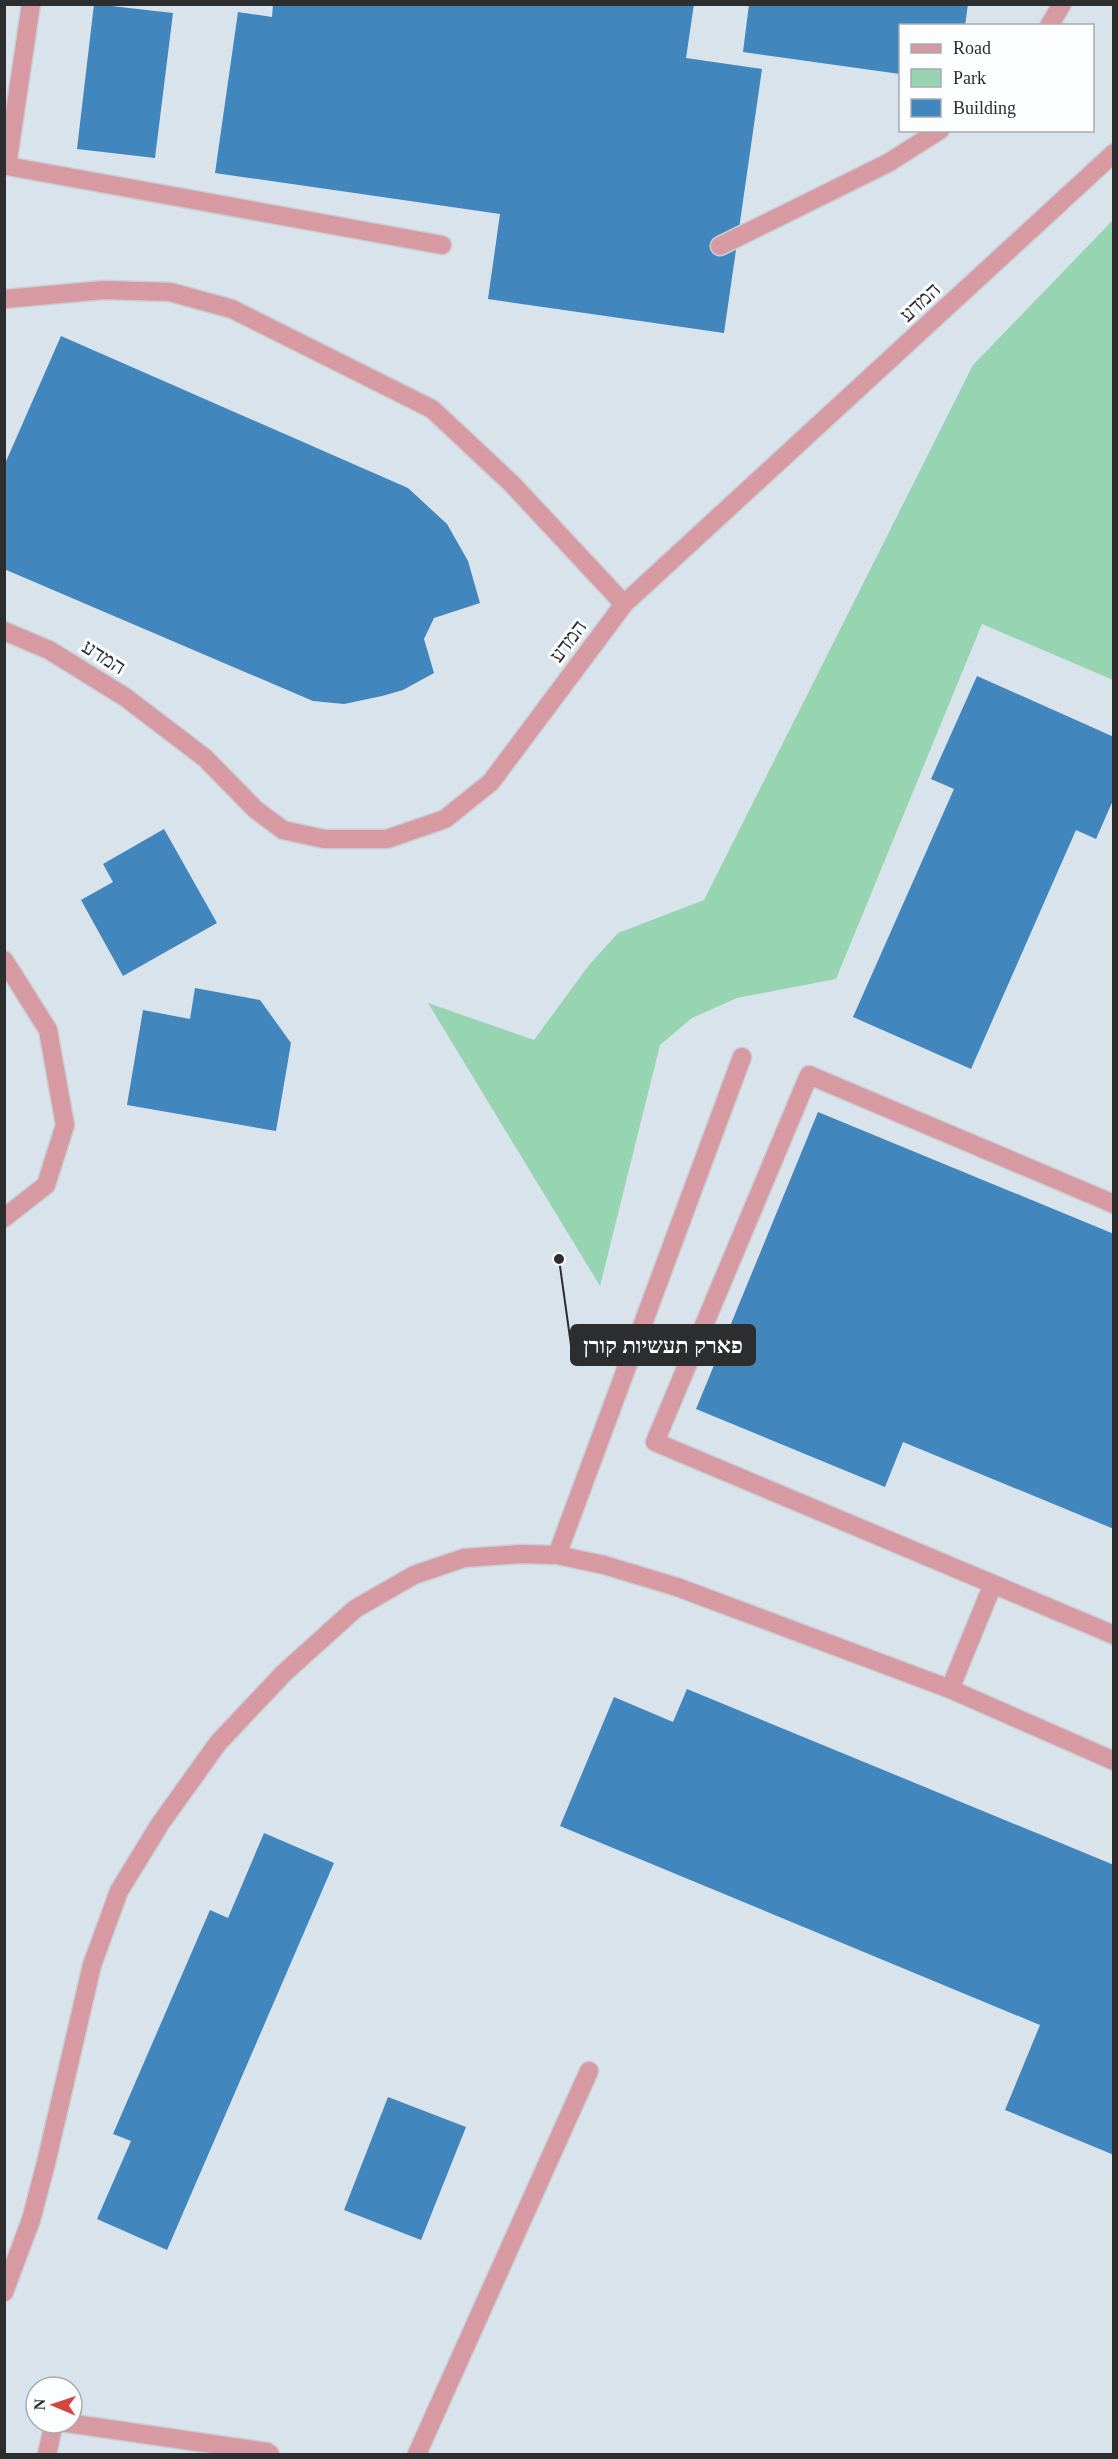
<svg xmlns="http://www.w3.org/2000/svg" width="1118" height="2459" viewBox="0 0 1118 2459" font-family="'Times New Roman','Noto Sans Hebrew',serif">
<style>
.built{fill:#d9e3ec;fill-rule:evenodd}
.green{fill:#97d4b2}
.building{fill:#4186bc}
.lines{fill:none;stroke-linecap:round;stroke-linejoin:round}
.lane-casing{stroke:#cacdd1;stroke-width:21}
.street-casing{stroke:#cacdd1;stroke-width:21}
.lane{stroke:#d799a2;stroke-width:18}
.street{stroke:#d799a2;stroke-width:18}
.labels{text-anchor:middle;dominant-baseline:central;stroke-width:6;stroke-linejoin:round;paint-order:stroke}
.street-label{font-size:21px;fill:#2c2d2f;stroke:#fcfdff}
.leader{fill:none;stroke:#2c2d2f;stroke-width:2}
.callout-dot{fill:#2c2d2f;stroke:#fcfdff;stroke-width:2}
.callout{fill:#2c2d2f;stroke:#2c2d2f;stroke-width:2}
.callout-label{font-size:22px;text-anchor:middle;font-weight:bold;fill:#fff}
</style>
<rect width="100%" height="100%" fill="#edf0f4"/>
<path class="built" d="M5 5H1113V2454H5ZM900 26H1092V130H900ZM36 2387H72V2423H36Z"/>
<path class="green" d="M1113 220V680L982 624 836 979 737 998 692 1018 660 1045 600 1286 428 1003 534 1040 589 965 618 933 704 900 973 365Z"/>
<path class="building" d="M94 4 173 13 155 158 77 149Z
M273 4H694L686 58 762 69 724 333 488 299 500 214 215 173 238 12 272 17Z
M749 4H968L965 26H900V74L743 52Z
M61 336 408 488 447 524 468 561 480 603 434 618 424 639 434 673 403 690 382 696 344 704 313 701 4 569V466Z
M977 676 1114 737V798L1096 839 1076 830 971 1069 853 1017 954 789 931 779Z
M164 829 217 923 123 976 81 900 113 882 103 864Z
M195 988 260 1000 291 1043 276 1131 127 1105 143 1010 190 1019Z
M818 1112 1114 1234V1529L903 1442 885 1487 696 1409Z
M687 1689 1114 1865V2155L1005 2110 1040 2025 560 1826 614 1697 673 1722Z
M264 1833 334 1863 167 2250 97 2219 131 2141 113 2134 210 1910 228 1918Z
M388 2097 466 2127 421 2240 344 2210Z"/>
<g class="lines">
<g class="lane-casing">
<path id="lane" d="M1114 1204 809 1075 655 1442 1114 1635
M950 1689 993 1584
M67 2423 267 2452 270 2454
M47 2454 54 2423"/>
</g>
<g class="street-casing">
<path id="street" d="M1049 26 1062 4
M4 166H7L31 4
M7 166 442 245
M720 246 888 163 940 130
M4 299 104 290 170 292 232 309 432 409 512 484 624 604
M4 631 49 650 125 697 205 758 256 810 283 830 324 839H387L445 819 491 782 624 604 1114 153
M4 960 48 1030 65 1125 46 1185 4 1218
M557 1555 742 1057
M4 2292 31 2220 46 2163 92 1965 119 1891 160 1824 218 1743 284 1673 355 1609 414 1575 464 1558 521 1554 557 1555 604 1565 677 1587 950 1689 1114 1761
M417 2454 589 2071"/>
</g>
<use href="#lane" class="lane"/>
<use href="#street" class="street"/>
</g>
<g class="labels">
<g class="street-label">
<text transform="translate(920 302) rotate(-43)">המדע</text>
<text transform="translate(568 641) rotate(-53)">המדע</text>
<text transform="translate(104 657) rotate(32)">המדע</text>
</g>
</g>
<path class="leader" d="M559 1259L571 1345"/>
<circle class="callout-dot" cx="559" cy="1259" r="6"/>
<rect class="callout" x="571" y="1325" width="184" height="40" rx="6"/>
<g class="callout-label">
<text x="663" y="1353">פארק תעשיות קורן</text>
</g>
<rect width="1118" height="2459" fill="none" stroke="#2c2d2f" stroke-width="12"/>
<rect x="899" y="24" width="195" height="108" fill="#fcfdff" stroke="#a9aaac" stroke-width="1.5"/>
<rect x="911" y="44" width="30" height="9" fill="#d799a2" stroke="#a9aaac" stroke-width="1.5"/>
<text x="953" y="54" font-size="18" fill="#2c2d2f">Road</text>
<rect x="911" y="69" width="30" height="18" fill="#97d4b2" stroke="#a9aaac" stroke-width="1.5"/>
<text x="953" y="84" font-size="18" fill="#2c2d2f">Park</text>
<rect x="911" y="99" width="30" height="18" fill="#4186bc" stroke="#a9aaac" stroke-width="1.5"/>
<text x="953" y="114" font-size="18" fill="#2c2d2f">Building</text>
<g transform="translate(54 2405) rotate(272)"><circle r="28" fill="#fcfdff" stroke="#a9aaac" stroke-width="1.5"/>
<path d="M0-4.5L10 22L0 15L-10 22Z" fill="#d54640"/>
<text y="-9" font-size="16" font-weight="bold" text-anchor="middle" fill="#2c2d2f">N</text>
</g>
</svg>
